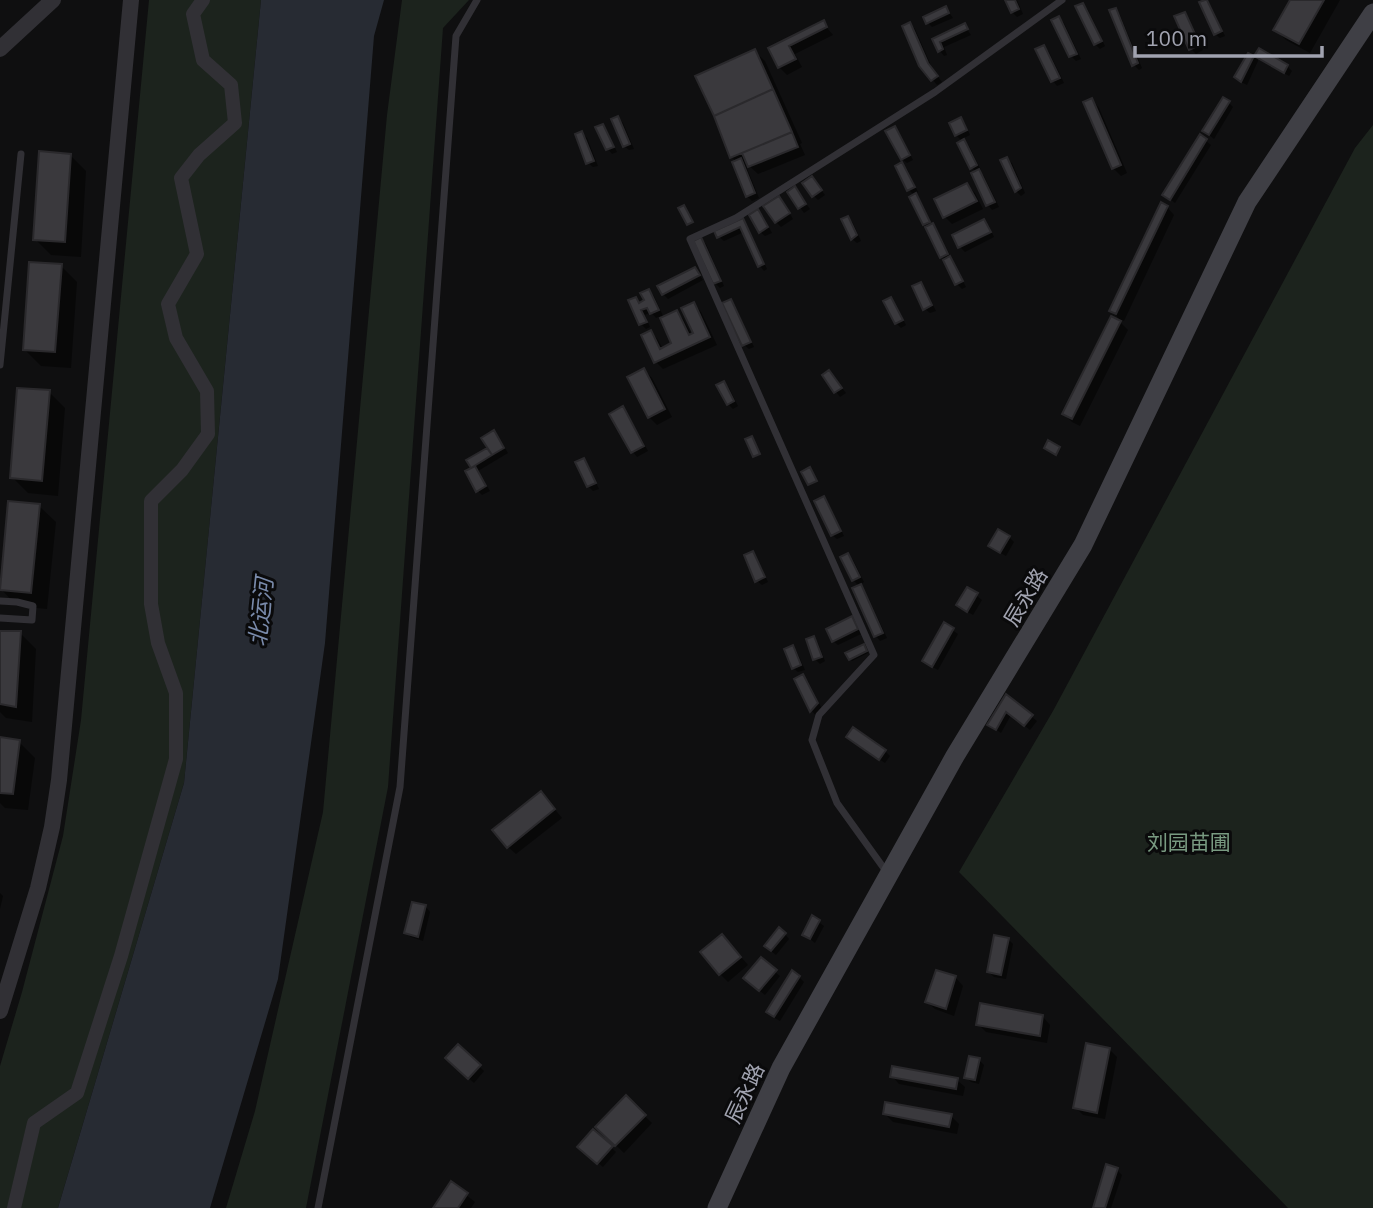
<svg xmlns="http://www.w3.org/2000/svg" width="1373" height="1208" viewBox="0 0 1373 1208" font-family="'IBM Plex Sans','Noto Sans SC',sans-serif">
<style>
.green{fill:#1c231d}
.water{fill:#272b33}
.shadow{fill:#0007}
.building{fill:#3a393d;stroke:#2a292c;stroke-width:2}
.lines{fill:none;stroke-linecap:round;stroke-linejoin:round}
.service{stroke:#313035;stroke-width:7}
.minor{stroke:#313035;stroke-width:14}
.tertiary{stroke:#313035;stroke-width:16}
.secondary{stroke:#3f3f45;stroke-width:19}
.labels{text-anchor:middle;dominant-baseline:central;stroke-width:6;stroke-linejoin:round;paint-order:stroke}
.street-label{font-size:21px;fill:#a1a3b0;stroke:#0a0a0b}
.park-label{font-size:21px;fill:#799a81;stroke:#0a0a0b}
.water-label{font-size:23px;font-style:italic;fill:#798aaa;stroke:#0a0a0b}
</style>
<rect width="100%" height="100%" fill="#0f0f10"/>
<path class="green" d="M149 0H261L184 783 58 1208H0V1066L22 992 63 836 81 720Z
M402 0H469L443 28 388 787 306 1208H226L255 1111 323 812 387 115Z
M1373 125V1208H1288L959 872 1053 711 1355 148Z"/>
<path class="water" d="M261 0H384L374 36 325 643 278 979 210 1208H58L184 783Z"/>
<path class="shadow" d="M1007 0H1017L1023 14 1017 17 1012 12Z
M1292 0H1340L1310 53 1286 40 1275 29Z
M1207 1 1211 6 1225 36 1220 38 1215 34Z
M1083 5 1088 10 1105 46 1100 49 1095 44Z
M946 8 953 18 932 27 928 23Z
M1115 10 1120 15 1142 68 1139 70 1134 65Z
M1184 14 1189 19 1203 50 1196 54 1191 49Z
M1059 18 1064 23 1081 59 1076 61 1071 56 1054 20Z
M823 23 833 35 795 54 802 67 787 75 779 67 770 49Z
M910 24 915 29 933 70 942 82 937 85 921 65Z
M964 25 971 35 944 47 947 55 944 56 940 51 934 39Z
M1044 47 1049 52 1064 83 1057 86 1053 81Z
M1259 50 1287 66 1292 71 1289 76 1258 57V61L1247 85 1241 82 1236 77 1249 55 1254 58Z
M754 51 765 61 802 143 800 144 805 155 758 174 744 161 759 198 752 201 747 196 736 162 732 157Z
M1092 100 1099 108 1127 173 1121 176 1113 168Z
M1228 102 1233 107 1214 139 1204 131Z
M618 118 623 123 634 149 629 150 624 146Z
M961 119 965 124 970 135 962 139 969 146 981 170 979 171 984 176 999 207 992 210 988 205 973 174 976 172 972 168 963 142 956 135Z
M603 126 607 131 617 152 612 154 608 149Z
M894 128 899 133 913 160 907 163 902 159Z
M582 133 587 138 598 166 593 167 588 163Z
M1201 137 1211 145 1175 203 1165 195Z
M70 155 86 171 81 257 51 255 35 239Z
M1007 159 1012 163 1025 193 1021 196 1016 191Z
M902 164 907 169 918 192 914 194 920 200 932 226 937 230 966 287 962 289 957 284 928 228 924 224 915 196 909 190Z
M816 183 825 195 818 200 813 195Z
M967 185 975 193 983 209 952 224 944 216Z
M795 189 810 209 804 213 789 192Z
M783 203 793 219 781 227 776 222Z
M1167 207 1174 215 1124 321 1119 319 1112 311Z
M758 211 763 216 772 233 765 236 760 232Z
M848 218 853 223 861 241 857 243 852 239Z
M742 220 747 225 767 269 764 271 760 266 744 232 724 241 719 237Z
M984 221 989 226 994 237 965 252 960 247Z
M701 239 706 244 724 286 720 288 715 283Z
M61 266 77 282 71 368 41 366 24 349Z
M695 269 703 280 668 299 663 294Z
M921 284 925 289 936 311 930 313 925 309Z
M649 291 654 296 664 318 677 312 684 320 692 336 695 334 694 304 701 312 717 345 663 369 656 362 651 332 658 340 663 349 674 344 661 316 656 318 651 312 645 315 650 327 646 329 641 324 636 299 641 304 646 301Z
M891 299 895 304 906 325 901 328 896 323Z
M730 301 735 306 754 347 749 349 744 345Z
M1120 322 1128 330 1080 426 1072 422 1064 414Z
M644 370 652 378 672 417 657 425 649 417Z
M829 372 846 393 840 397 824 376Z
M724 383 729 388 738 406 733 409 728 404Z
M49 392 65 408 58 496 28 493 12 477Z
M623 408 627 413 648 451 637 457 633 452Z
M493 433 498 437 508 453 478 471 490 491 482 495 478 491 474 468 469 460 489 448Z
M584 460 588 465 599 489 593 491 588 486 578 463Z
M824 498 828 503 844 536 837 539 832 535Z
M39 506 56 522 47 609 17 606 1 589Z
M1009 537 1014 542 1006 556 995 550Z
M753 553 757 558 768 582 762 585 757 581Z
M848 556 853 560 864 582 859 585 865 591 887 638 880 641 876 636 860 587 853 580Z
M968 589 982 600 973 615 963 609Z
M851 619 856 623 861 634 838 645 833 641Z
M945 625 958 634 938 670 929 665Z
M0 633H20L36 649 32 722 6 718 0 712Z
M813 638 818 643 825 661 820 664 815 659Z
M793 647 797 652 805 670 798 672 793 668Z
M865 648 868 653 852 661 850 659Z
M803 677 808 681 822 709 816 716 812 711 796 680Z
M1007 697 1037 721 1030 730 1011 715 1001 733 990 725Z
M0 739 19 742 35 758 28 810 5 808 0 803Z
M853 742 885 751 890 756 885 763Z
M548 801 562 818 516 854 508 847Z
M0 893 3 896 0 909Z
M413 904 426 907 430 912 423 941 411 937 406 933Z
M813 918 824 926 815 943 804 934Z
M785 934 789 939 776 955 771 951Z
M1008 939 1013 944 1006 979 994 977 989 972Z
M730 944 748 965 728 982 720 974Z
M775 972 780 976 765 995 750 983Z
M937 972 956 978 963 986 954 1016 935 1009 927 1002Z
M799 977 804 982 780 1021 773 1017Z
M1043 1017 1050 1025 1047 1043 986 1032 978 1024Z
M458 1046 484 1071 474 1083 447 1058Z
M1109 1049 1117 1057 1105 1119 1083 1115 1075 1107Z
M979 1060 984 1065 979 1084 971 1082 966 1077Z
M892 1076 957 1080 965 1087 963 1096 899 1084Z
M626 1098 652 1123 624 1153 597 1127Z
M885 1114 951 1116 959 1124 957 1134 893 1122Z
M594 1131 616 1152 603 1167 585 1152Z
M1117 1170 1122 1175 1111 1208H1095Z
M452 1184 475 1202 471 1208H435Z"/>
<path class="building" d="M1005 0H1015L1019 9 1011 13Z
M1205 0H1207L1222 31 1214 35 1199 2Z
M1290 0H1324L1299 44 1273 30Z
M1083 3 1102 41 1094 45 1075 6Z
M946 6 949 13 926 24 923 17Z
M1116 8 1138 63 1132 66 1109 10Z
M1185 12 1200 45 1189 50 1174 16Z
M1059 16 1077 54 1069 57 1051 20Z
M824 20 827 27 789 46 796 59 778 68 768 48Z
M910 22 928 63 938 76 931 81 919 66 902 26Z
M965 23 968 29 940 42 943 49 938 52 932 39Z
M1044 45 1060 78 1051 82 1035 49Z
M1259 48 1288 65 1284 73 1254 56Z
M755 49 773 89 714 116 695 76Z
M1248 53 1254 56 1241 82 1234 77Z
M773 89 792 132 730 158 714 116Z
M1223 97 1230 101 1209 135 1202 131Z
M1092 98 1121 165 1112 169 1083 102Z
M618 116 630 144 623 147 611 119Z
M961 117 967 130 955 136 949 123Z
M603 124 614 147 606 150 595 127Z
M895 126 910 155 901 160 885 131Z
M582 131 594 161 586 164 575 134Z
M792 132 798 147 748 167 742 153Z
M1200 134 1207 139 1170 200 1162 195Z
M964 139 977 165 970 169 957 143Z
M39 151 71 154 65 242 33 240Z
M1007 157 1021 188 1015 192 1000 160Z
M741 158 755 193 746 197 732 162Z
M902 162 915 187 907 191 895 166Z
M979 169 995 202 986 206 971 173Z
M812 176 822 190 812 197 802 183Z
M967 183 977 201 943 218 934 199Z
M795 186 806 204 798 209 787 192Z
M916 193 930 222 923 225 909 197Z
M779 196 790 213 775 223 763 206Z
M1161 202 1168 206 1116 314 1109 311Z
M684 205 693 222 687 225 678 208Z
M758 209 768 227 759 233 749 215Z
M848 216 857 235 851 240 841 219Z
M743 218 764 264 758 267 740 227 717 238 714 231Z
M984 219 991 232 958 248 952 235Z
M933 223 948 254 940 258 925 227Z
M701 237 721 281 713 284 693 241Z
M950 256 963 281 955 285 943 260Z
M29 262 62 264 55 352 23 350Z
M695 267 700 275 662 295 657 286Z
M921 282 932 305 923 310 912 286Z
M649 289 659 310 650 314 647 308 641 310 647 322 639 325 628 300 636 297 639 303 644 300 640 293Z
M891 297 903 320 895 324 883 301Z
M731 299 751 342 742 346 722 303Z
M694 302 710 337 654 363 641 335 651 330 660 349 671 343 660 318 677 310 689 335 693 333 681 308Z
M1111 316 1121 321 1072 419 1062 414Z
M644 368 665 409 648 418 627 377Z
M829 370 842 388 834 393 822 375Z
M724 381 734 401 727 405 716 385Z
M17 388 50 390 42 481 10 478Z
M623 406 644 446 631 453 609 414Z
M494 430 504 448 492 455 481 438Z
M752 436 760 454 753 457 745 439Z
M1048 440 1060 447 1056 455 1044 448Z
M487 448 492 455 471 468 466 460Z
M584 458 596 483 587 487 575 462Z
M475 466 486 486 476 492 465 471Z
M810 467 817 481 808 485 801 472Z
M824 496 841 531 831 536 814 501Z
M8 501 40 504 31 593 0 590Z
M998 529 1010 536 1000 553 988 546Z
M753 551 765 577 755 582 744 555Z
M848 553 860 577 852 581 840 557Z
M861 584 883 633 874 637 852 588Z
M967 587 978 593 967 612 956 605Z
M852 616 858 629 832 642 826 629Z
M944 622 954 628 932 667 922 661Z
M0 631H21L16 707 0 704Z
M814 636 822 657 813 660 806 639Z
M864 644 867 651 849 660 845 653Z
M793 645 801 665 792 669 784 649Z
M803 674 818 703 810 712 794 679Z
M1006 694 1033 715 1024 726 1006 712 996 730 987 725Z
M853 727 886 750 879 760 846 737Z
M0 737 20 740 13 794 0 793Z
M541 791 555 809 507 848 492 830Z
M412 902 426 905 418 937 404 933Z
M812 915 820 920 810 939 802 935Z
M779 927 786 933 771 951 764 946Z
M722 934 741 957 719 975 700 952Z
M994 935 1009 938 1001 975 987 972Z
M761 957 777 970 759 991 743 978Z
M792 970 800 976 774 1017 766 1012Z
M936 970 956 976 946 1009 925 1002Z
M980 1003 1043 1015 1040 1036 976 1025Z
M1086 1043 1110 1048 1097 1113 1073 1108Z
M458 1044 481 1065 468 1079 445 1058Z
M969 1056 980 1058 975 1080 964 1078Z
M892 1066 958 1078 956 1089 890 1077Z
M626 1095 646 1115 615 1146 595 1127Z
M885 1102 952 1114 949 1127 883 1114Z
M593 1129 613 1146 597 1164 577 1147Z
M1106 1164 1118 1168 1105 1208H1093Z
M451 1181 468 1193 458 1208H433Z"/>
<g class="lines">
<path class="service" d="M0 365 21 154
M0 601 17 602 33 606 32 620 0 618
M888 874 837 803 812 740 819 715 874 655 690 239 736 218 935 92 1062 0
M318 1208 400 787 456 36 477 0"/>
<path class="minor" d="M14 1208 34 1123 77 1093 121 956 176 759V693L158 643 151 604V501L182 470 208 434 207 391 176 338 168 304 197 254 181 178 199 155 235 123 231 85 203 60 193 14 203 0"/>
<path class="tertiary" d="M0 49 53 0
M0 1011 38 888 52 827 59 780 131 0"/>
<path class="secondary" d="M717 1208 781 1068 955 756 1083 545 1247 202 1373 13"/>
</g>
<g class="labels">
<g class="street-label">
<text transform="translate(1025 597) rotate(-59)">辰永路</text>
<text transform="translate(744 1093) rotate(-65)">辰永路</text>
</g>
<g class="park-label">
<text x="1189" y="842">刘园苗圃</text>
</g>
<g class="water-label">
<text transform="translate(260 612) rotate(-84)">北运河</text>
</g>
</g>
<path d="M1135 46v10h187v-10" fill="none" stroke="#a1a3b0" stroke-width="3.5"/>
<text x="1146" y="46" font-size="21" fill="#a1a3b0" stroke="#0a0a0b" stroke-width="5" paint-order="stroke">100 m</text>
</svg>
